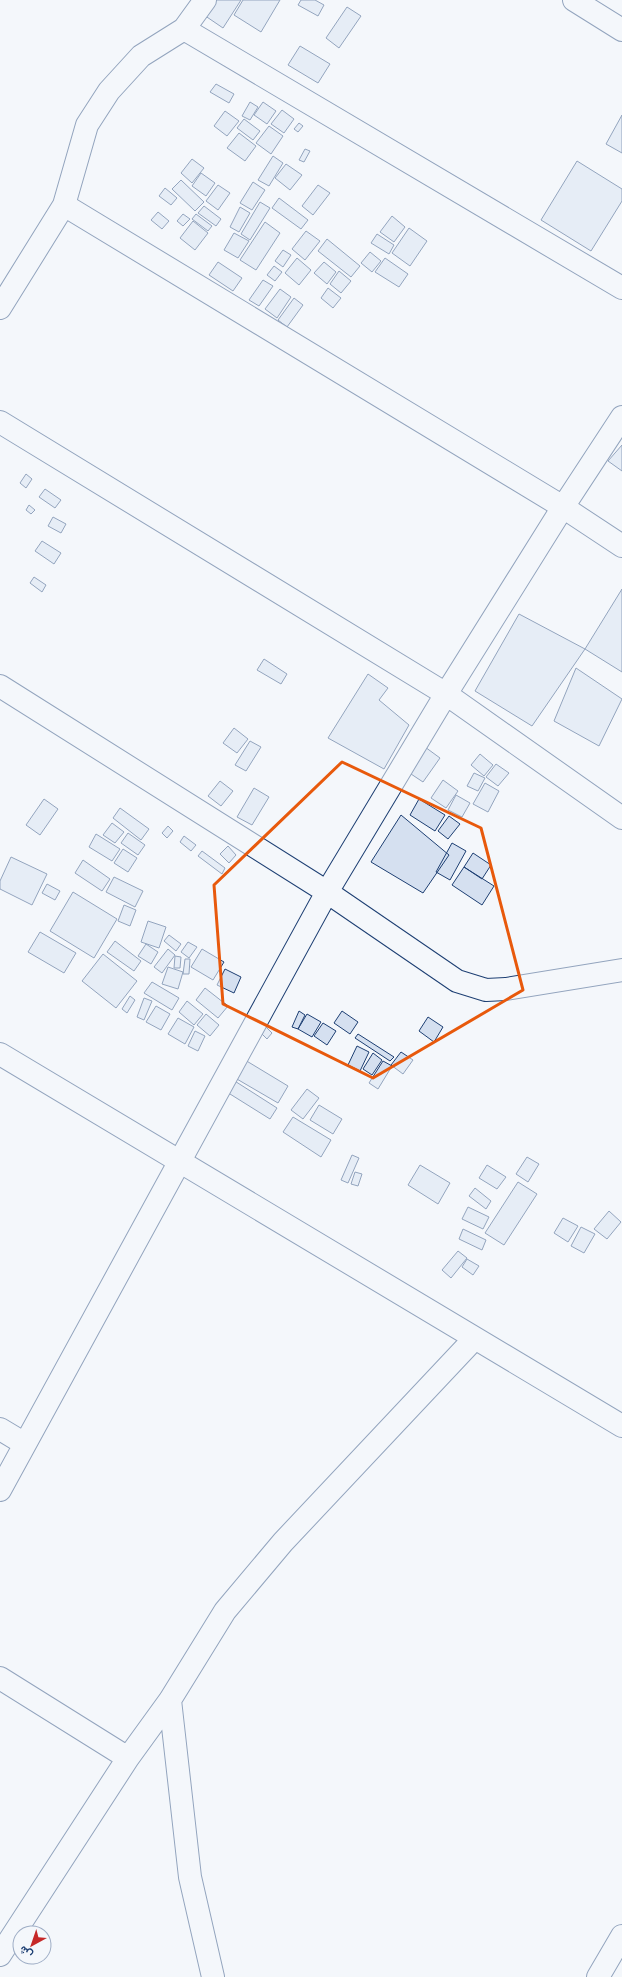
<svg xmlns="http://www.w3.org/2000/svg" width="622" height="1977" viewBox="0 0 622 1977" font-family="Signika,Vazirmatn,sans-serif">
<style>
.building{fill:#d5e0f0;stroke:#1d3f73}
.lines{fill:none;stroke-linecap:round;stroke-linejoin:round}
.minor-casing{stroke:#1d3f73;stroke-width:24}
.tertiary-casing{stroke:#1d3f73;stroke-width:24}
.minor{stroke:#f4f7fb;stroke-width:22}
.tertiary{stroke:#f4f7fb;stroke-width:22}
.marked{fill:none;stroke:#e8590c;stroke-width:3;stroke-linejoin:round}
</style>
<rect width="100%" height="100%" fill="#f4f7fb"/>
<path class="building" d="M209 0H241L223 28 201 13Z
M243 0H280L261 32 234 15Z
M301 0H315L324 5 318 16 298 5Z
M347 7 361 16 339 48 326 38Z
M300 46 330 64 318 83 288 65Z
M216 84 234 94 229 103 210 92Z
M250 102 258 107 250 120 242 116Z
M263 102 276 111 267 124 254 115Z
M282 110 294 119 284 133 271 124Z
M225 111 239 121 227 136 214 126Z
M622 115V153L606 144Z
M244 119 260 131 253 140 237 128Z
M299 123 303 126 298 132 294 129Z
M269 126 283 136 271 154 256 143Z
M239 133 256 146 245 161 227 148Z
M305 149 310 151 304 162 299 160Z
M273 156 283 163 269 186 258 180Z
M192 159 204 168 192 183 181 173Z
M577 161 622 189V201L591 251 541 220Z
M286 164 302 175 290 190 275 178Z
M201 173 215 183 206 196 192 186Z
M181 180 204 202 195 211 172 189Z
M253 182 265 190 252 210 240 203Z
M218 185 230 193 218 210 206 201Z
M318 185 330 193 313 215 302 206Z
M165 188 177 198 171 205 159 196Z
M279 198 308 220 301 229 272 208Z
M260 202 270 208 250 240 241 234Z
M204 206 221 219 216 226 198 213Z
M240 207 250 213 239 232 230 227Z
M158 212 169 221 162 229 151 220Z
M183 214 190 219 183 226 177 221Z
M196 214 212 226 208 231 192 219Z
M392 216 405 227 394 242 380 232Z
M193 221 208 233 195 250 180 238Z
M265 222 280 233 256 270 240 260Z
M409 228 427 241 410 266 392 253Z
M306 231 320 241 305 260 292 249Z
M234 233 249 241 238 258 224 250Z
M377 234 394 245 389 254 371 243Z
M327 239 360 266 351 277 318 251Z
M283 250 291 255 283 267 275 261Z
M370 252 381 261 372 272 361 263Z
M297 258 311 270 299 285 285 273Z
M385 258 408 274 399 287 375 272Z
M218 262 242 278 233 291 209 275Z
M324 262 336 272 327 284 314 273Z
M274 266 282 272 275 281 267 275Z
M339 271 351 281 341 293 330 284Z
M263 280 273 286 259 306 249 300Z
M328 288 341 298 333 308 321 298Z
M280 289 291 297 277 318 265 309Z
M294 298 303 305 287 327 278 320Z
M622 445V471L608 461Z
M26 474 32 479 26 488 20 483Z
M45 489 61 500 55 508 39 497Z
M29 505 35 510 31 514 26 510Z
M53 517 66 524 61 533 48 526Z
M42 541 61 553 54 564 35 551Z
M34 577 46 585 42 592 30 583Z
M622 589V672L585 649Z
M519 614 585 649 532 726 475 691Z
M264 659 287 674 281 684 257 670Z
M576 668 622 699 599 746 554 721Z
M368 674 388 688 379 700 409 725 384 769 328 738Z
M234 728 248 739 237 753 223 743Z
M250 741 261 747 246 771 235 765Z
M425 747 440 758 423 782 408 772Z
M480 754 493 765 484 776 471 765Z
M496 764 509 773 498 786 486 777Z
M474 773 485 778 478 791 467 786Z
M443 780 458 791 446 808 431 798Z
M220 781 233 791 221 806 208 796Z
M485 783 499 791 488 812 473 804Z
M254 788 269 797 252 825 237 817Z
M456 795 470 803 462 817 448 810Z
M44 799 58 809 40 835 26 825Z
M419 799 445 815 435 831 410 815Z
M120 808 149 829 141 840 113 818Z
M401 815 449 855 423 893 371 862Z
M449 816 460 824 448 839 438 831Z
M112 823 124 832 115 843 103 835Z
M168 826 173 831 167 838 162 833Z
M128 833 145 845 138 855 121 843Z
M96 834 120 849 112 861 89 847Z
M184 836 196 845 191 851 180 842Z
M452 843 466 851 450 880 436 872Z
M228 846 236 855 229 863 220 854Z
M123 849 137 858 128 872 114 863Z
M202 851 225 868 222 874 198 856Z
M473 853 491 865 482 879 464 867Z
M11 857 47 874 32 905 0 889V881Z
M83 860 110 879 102 891 75 873Z
M464 867 494 886 482 905 452 885Z
M114 877 143 891 135 907 106 892Z
M47 884 60 891 55 900 42 893Z
M73 892 117 919 94 958 50 931Z
M124 905 136 910 130 926 118 921Z
M148 921 166 927 159 948 141 942Z
M40 932 76 953 64 973 28 952Z
M169 935 181 944 176 951 164 941Z
M115 941 141 961 134 971 107 952Z
M188 942 197 947 189 958 181 952Z
M146 944 158 952 151 964 138 956Z
M168 949 175 955 162 973 154 967Z
M202 949 224 962 213 980 191 967Z
M103 954 137 981 116 1008 82 981Z
M175 956 181 957 180 968H174Z
M185 959H190L189 974H183Z
M168 967 183 972 178 989 162 984Z
M225 969 241 977 234 993 217 985Z
M152 982 179 998 172 1010 144 993Z
M205 988 228 1006 218 1018 196 1000Z
M130 996 135 1000 127 1013 122 1009Z
M144 998 152 1001 144 1020 137 1017Z
M187 1001 203 1014 194 1025 179 1012Z
M156 1006 170 1014 161 1030 146 1022Z
M299 1011 305 1015 298 1029 292 1027Z
M342 1011 358 1022 350 1034 334 1023Z
M206 1014 219 1025 210 1036 197 1025Z
M307 1014 321 1022 312 1037 298 1029Z
M428 1017 443 1027 434 1042 419 1031Z
M178 1018 194 1027 185 1044 168 1034Z
M323 1023 336 1031 327 1045 314 1036Z
M264 1025 272 1033 267 1039 258 1030Z
M195 1031 205 1036 198 1051 188 1046Z
M358 1034 394 1057 390 1061 355 1038Z
M357 1046 369 1052 360 1071 348 1065Z
M401 1052 413 1060 403 1074 391 1065Z
M373 1053 382 1060 372 1075 363 1069Z
M240 1057 288 1086 278 1103 230 1075Z
M383 1061 392 1066 378 1089 369 1083Z
M230 1078 277 1108 270 1119 222 1089Z
M307 1089 319 1098 303 1119 291 1110Z
M319 1105 342 1119 333 1134 310 1120Z
M293 1117 331 1140 321 1157 283 1132Z
M352 1155 359 1158 348 1183 341 1180Z
M527 1157 539 1164 528 1182 516 1174Z
M420 1165 450 1183 438 1204 408 1185Z
M487 1165 506 1177 497 1189 479 1178Z
M355 1172 362 1174 358 1186 351 1184Z
M518 1182 537 1194 504 1245 485 1233Z
M475 1188 491 1201 486 1209 469 1196Z
M468 1207 489 1217 483 1229 462 1219Z
M609 1211 621 1222 607 1239 594 1229Z
M563 1218 578 1226 568 1242 554 1233Z
M581 1227 595 1234 584 1253 571 1246Z
M463 1229 486 1240 482 1250 459 1239Z
M458 1251 467 1258 451 1278 442 1270Z
M467 1259 479 1266 473 1275 462 1267Z"/>
<g class="lines">
<g class="minor-casing">
<path id="minor" d="M574 0 622 30
M184 29 622 288
M64 205 563 507 622 546
M0 308 64 205 87 125 109 91 141 56 184 29 205 0
M0 422 446 694 622 818
M0 686 327 892 457 981 486 990 506 989 622 970
M0 1429 25 1444
M0 1490 327 892 446 694 563 507 622 417
M0 1678 128 1758
M170 1700 190 1877 213 1977
M0 1955 128 1758 170 1700 225 1611 283 1542 474 1339"/>
</g>
<g class="tertiary-casing">
<path id="tertiary" d="M0 1054 622 1426
M598 1977 622 1936"/>
</g>
<use href="#minor" class="minor"/>
<use href="#tertiary" class="tertiary"/>
</g>
<path d="M0 0H622V1977H0ZM342 762 481 828 523 990 373 1078 223 1004 214 885Z" fill="#f4f7fb" fill-opacity=".55" fill-rule="evenodd"/>
<path class="marked" d="M342 762 481 828 523 990 373 1078 223 1004 214 885Z"/>
<g transform="translate(32 1945) rotate(220)"><circle r="19" fill="#f4f7fb" stroke="#9eadc5"/>
<path d="M0-3L7 15L0 10L-7 15Z" fill="#c62828"/>
<text y="-6" font-size="11" font-weight="bold" text-anchor="middle" fill="#1d3f73">ش</text>
</g>
</svg>
